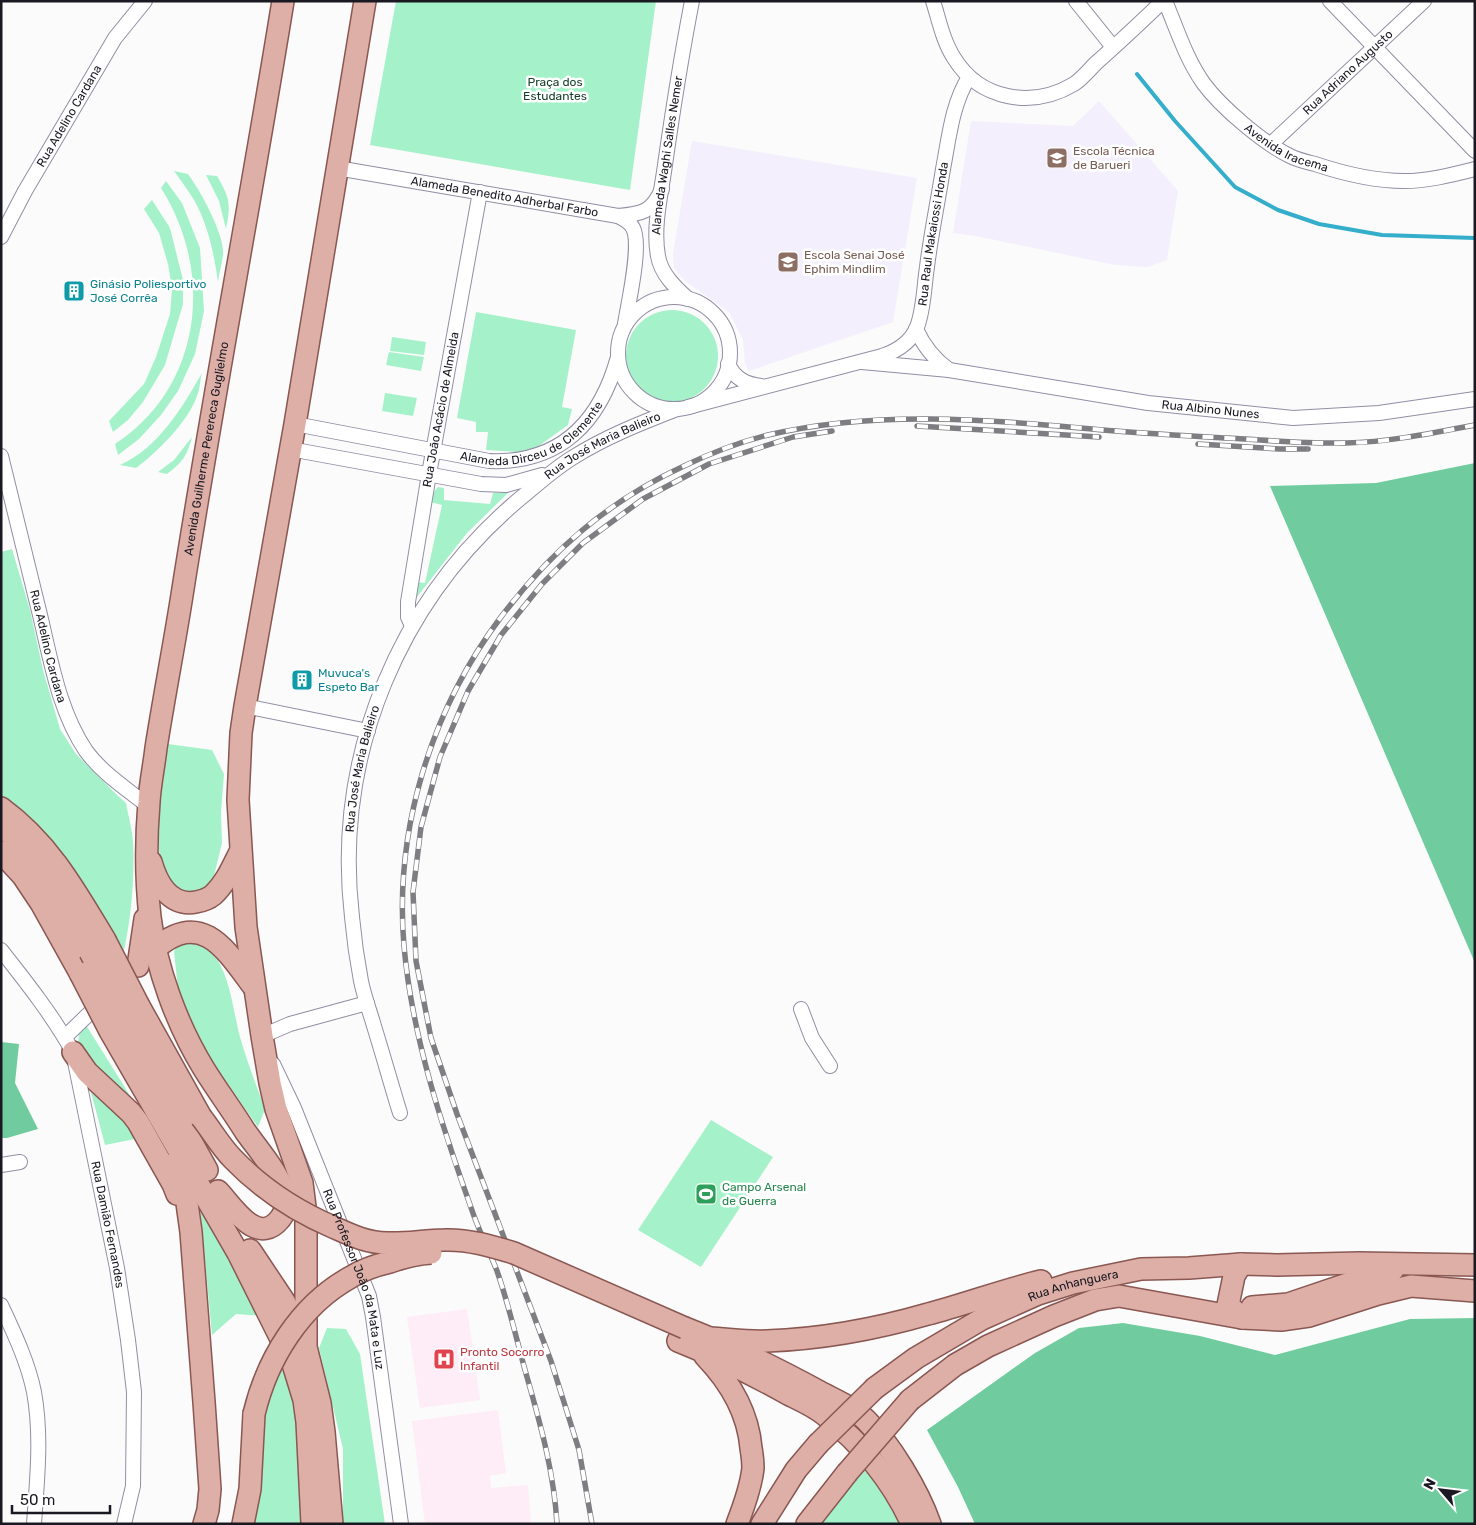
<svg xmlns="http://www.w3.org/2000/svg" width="1476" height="1525" viewBox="0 0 1476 1525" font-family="Rubik,sans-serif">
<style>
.education{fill:#f3effc}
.medical{fill:#feecf6}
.green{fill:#a5f2ca}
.forest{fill:#70cc9f}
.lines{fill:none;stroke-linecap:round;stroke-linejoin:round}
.stream{stroke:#34aeca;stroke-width:4}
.minor-casing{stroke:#938da5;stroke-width:16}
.primary-casing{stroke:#8a5752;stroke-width:24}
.minor{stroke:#fff;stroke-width:14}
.primary{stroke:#ddafa7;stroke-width:21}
.rail-casing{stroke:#7e7d82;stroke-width:5.5}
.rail{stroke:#fff;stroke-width:4;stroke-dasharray:11;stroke-linecap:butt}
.primary-bridge-casing{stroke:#8a5752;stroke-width:24;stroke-linecap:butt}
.primary-bridge{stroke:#ddafa7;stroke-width:21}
.labels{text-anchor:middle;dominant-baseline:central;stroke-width:5;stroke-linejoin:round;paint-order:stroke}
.street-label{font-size:12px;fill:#1a1821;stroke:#fff}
.park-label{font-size:12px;fill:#17402d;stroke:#fff}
.education-label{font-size:12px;fill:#785e54;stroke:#fff;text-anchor:start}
.culture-label{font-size:12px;fill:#0d838f;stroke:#fff;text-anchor:start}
.leisure-label{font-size:12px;fill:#27864d;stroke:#fff;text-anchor:start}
.health-label{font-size:12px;fill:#be3a42;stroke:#fff;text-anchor:start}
</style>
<rect width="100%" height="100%" fill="#fbfbfb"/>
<path class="education" d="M1099 101 1178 191 1167 260 1148 267 1115 265 976 236 953 233 971 121 1073 126Z
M692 141 917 178 893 322 749 371 745 364 743 340 729 312 685 281 674 268 673 253Z"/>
<path class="medical" d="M467 1309 480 1400 420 1408 407 1317Z
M498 1410 506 1473 490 1476 491 1488 528 1485 531 1524H425L412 1421Z"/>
<path class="green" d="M396 1H656L630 190 370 145Z
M174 171 188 174C200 190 225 235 223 255 222 264 219 273 218 282 214 253 208 225 194 200 188 190 181 181 174 171Z
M206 175 217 176C230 198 231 204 226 229L219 201Z
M166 181 182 203 200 248 204 311 195 354 178 391 161 415 139 439 118 455 115 444C202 387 215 273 161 188Z
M152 200 170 228 183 280V304L165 365 143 402 128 420 113 432 109 421 144 384 156 357 170 314 172 289 168 264 159 233 144 209Z
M626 356a46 46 0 1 1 92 0a46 46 0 1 1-92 0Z
M476 312 576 330 562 407 572 409 568 425 536 448 518 452 486 450 488 432H476V422L457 418Z
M392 337 426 342 424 355 390 351Z
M389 352 424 357 421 371 386 365Z
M202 373C200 380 200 389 197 396 188 422 157 452 136 468L120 465C158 448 182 408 202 373Z
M385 393 417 398 413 416 382 411Z
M192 437C187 456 183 462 167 474L158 472 174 460Z
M438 487 444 488V500L490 504 493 493 509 492 467 533 413 602 417 582 425 583 442 505 430 502 435 490Z
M12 549 30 610 43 670 60 729 76 754 118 796 126 803C128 815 132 828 133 841 135 880 131 921 122 960L1 804V552Z
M168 744 212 750 224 774 221 812 222 843 214 876 211 883 199 894 175 891 161 865 159 850V811Z
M185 943C194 943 203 945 210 951 230 970 233 1011 240 1037 247 1061 256 1085 265 1109L258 1127 210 1058 183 1008 178 988 174 952 175 948Z
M86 1025 137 1107 100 1077 78 1044 79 1034Z
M88 1081 140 1138 105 1145Z
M711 1120 773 1157 701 1267 638 1230Z
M199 1195 264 1316 236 1314 212 1335Z
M327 1328 346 1329 360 1354 385 1524H343V1449L319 1348Z
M280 1367 294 1386 306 1524H253L262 1464 265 1409Z
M868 1464 907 1524H820Z"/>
<path class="forest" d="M1475 463V963L1270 486 1376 483Z
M1 1042 19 1044 15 1083 38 1129 7 1138H1Z
M1475 1318V1524H975L958 1487 927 1430 1035 1353 1079 1328 1123 1323 1200 1336 1275 1355 1410 1319Z"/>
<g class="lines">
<path class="stream" d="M1137 74 1175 121 1235 187 1278 210 1319 224 1382 235 1475 238"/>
<g class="minor-casing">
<g id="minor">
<path d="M933 1C939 20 943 41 954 58 980 100 1032 109 1074 84 1082 79 1089 70 1096 63 1119 43 1141 22 1163 1"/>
<path d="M1076 1 1113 47"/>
<path id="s1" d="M1165 1C1177 29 1186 59 1204 84 1221 107 1263 143 1290 156 1298 160 1307 162 1315 164 1345 174 1373 181 1404 181 1428 181 1451 175 1475 169"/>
<path d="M1330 1 1475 151"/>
<path id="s2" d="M1271 144 1424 1"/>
<path id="s3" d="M337 168 618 216C642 214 652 212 662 189"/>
<path d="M618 216C624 219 630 222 633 228 642 245 628 304 625 324"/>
<path id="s4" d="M1 237 25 191 115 38 145 1"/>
<circle cx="674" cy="353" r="56"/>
<path id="s5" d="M688 299C675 287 661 274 658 256 653 229 660 198 664 172 672 115 681 58 692 1"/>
<path d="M916 329C924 347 934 359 949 370"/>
<path id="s6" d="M862 362 949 370 1148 403 1293 418 1379 413 1475 399"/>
<path d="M728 364C735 379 746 384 761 386"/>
<path id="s7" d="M688 407 882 356C897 351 911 342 917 327 924 309 924 286 927 267 931 234 938 201 943 169 949 138 952 104 969 77"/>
<path id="s8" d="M295 424 489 461C560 464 600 422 618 357"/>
<path d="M290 449 481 484 506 485 542 475"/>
<path id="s9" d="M1 456C14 509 27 562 40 615 51 661 59 711 86 751 102 773 127 789 148 806"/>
<path id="s10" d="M412 626 408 617V602L429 474 480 192"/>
<path d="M245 706 368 731"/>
<path id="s11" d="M1 950C27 983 53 1016 73 1052L117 1268 128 1340 134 1392 133 1486 124 1524"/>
<path d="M801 1009 812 1038 830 1066"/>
<path d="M262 1036 290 1024 367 1003"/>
<path d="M65 1037 102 1001"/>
<path id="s12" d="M273 1064 294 1108 369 1296 373 1317 401 1524"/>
<path id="s13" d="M400 1113C391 1084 383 1055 374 1026 370 1012 364 996 361 981 357 960 354 939 352 917 333 754 400 595 528 492 542 480 556 468 572 458 605 437 641 423 677 409"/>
<path d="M1 1165 20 1162"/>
<path d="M1 1305C14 1333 28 1362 34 1392 42 1436 37 1480 34 1524"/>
</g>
</g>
<g class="primary-casing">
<g id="primary">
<path d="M1 808C49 843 75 890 105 940"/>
<path d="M1 825C44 864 63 903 90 952"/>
<path d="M1 852 23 876 41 903 80 973"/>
<path d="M151 862C157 883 170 907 196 902 202 901 208 899 213 895 226 883 233 866 240 852"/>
<path d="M156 948C202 909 226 950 253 986"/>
<path d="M138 966 145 919"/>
<path d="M139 1006 201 1117"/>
<path d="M124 1019 207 1170"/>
<path d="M110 1031 238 1253 292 1361 304 1400 307 1422 312 1524"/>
<path d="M73 1052 87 1072 131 1113 138 1122 173 1184 177 1194"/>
<path d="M177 1161 186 1196 191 1232 204 1402 210 1489 208 1510 204 1524"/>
<path id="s14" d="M218 1191C233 1207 257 1247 280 1219 284 1213 288 1208 286 1200 282 1176 259 1151 245 1131 232 1110 217 1090 204 1069 177 1025 156 968 150 917 146 881 146 838 149 802 150 784 154 766 156 748 164 697 174 646 182 595 213 397 251 199 283 1"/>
<path d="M250 1250 284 1301 302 1340"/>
<path d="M1241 1264 1234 1276 1228 1305 1242 1318"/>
<path d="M1252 1307 1288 1304 1383 1272 1393 1270"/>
<path d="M685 1328C731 1346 776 1368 820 1392 835 1400 854 1408 866 1420 891 1445 918 1490 930 1524"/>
<path d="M710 1338C729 1339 748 1342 767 1341 822 1339 876 1329 928 1314 966 1304 1003 1290 1041 1281"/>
<path d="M678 1341C716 1356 752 1374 788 1394 800 1400 814 1406 825 1415 862 1444 892 1480 912 1524"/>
<path d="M705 1356C730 1382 748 1412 751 1448 752 1454 753 1461 753 1468 751 1487 744 1506 737 1524"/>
<path id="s15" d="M875 1388 916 1358 982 1319 1038 1294 1073 1283 1141 1269 1189 1268 1241 1264 1277 1265 1359 1263 1475 1265"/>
<path d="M910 1400 955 1365 988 1346 1054 1316 1095 1300 1119 1296 1242 1318 1281 1320 1309 1316 1378 1294 1411 1286 1475 1291"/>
<path d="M243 1524 250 1489 254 1414"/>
<path d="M332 1524 324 1432 320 1403 306 1347V1215L302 1183 276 1109 270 1083 262 1036 246 927 238 800 241 733 245 706 295 424 365 1"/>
<path d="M762 1524 796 1470 818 1444"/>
<path d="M807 1524 847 1473"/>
</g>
</g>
<use href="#minor" class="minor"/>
<use href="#primary" class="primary"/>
<g class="rail-casing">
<path id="rail" d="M917 426 1099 437
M1198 444 1280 449H1308
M557 1524C554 1473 541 1426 527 1377 517 1342 509 1305 497 1271 490 1253 481 1235 474 1216 443 1129 412 1038 404 946 394 830 431 710 501 617 551 551 608 501 684 466 711 453 739 442 768 435 883 408 1000 421 1116 431 1153 434 1190 436 1226 438 1266 440 1306 444 1346 443 1389 442 1433 433 1475 425
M592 1524 579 1450 551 1361 457 1114 431 1038 416 961 413 892 421 827 440 757 468 691 501 635 542 584 583 543 643 499 709 464 793 437 832 431"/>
</g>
<use href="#rail" class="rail"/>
<g class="primary-bridge-casing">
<path id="primary-bridge" d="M105 940 139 1006
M90 952 124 1019
M80 973 110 1031
M201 1117C212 1131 221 1147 233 1159 262 1189 296 1211 333 1227 351 1235 367 1243 387 1243 406 1244 425 1240 444 1240 468 1239 491 1246 514 1253L685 1328
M254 1414C267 1359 300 1305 351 1277 362 1270 377 1265 390 1262 404 1257 416 1254 431 1253
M818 1444 875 1388
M847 1473 910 1400"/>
</g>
<use href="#primary-bridge" class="primary-bridge"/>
</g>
<defs>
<g id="university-square" transform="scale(1.125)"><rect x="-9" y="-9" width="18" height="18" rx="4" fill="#8d6e63" stroke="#fff"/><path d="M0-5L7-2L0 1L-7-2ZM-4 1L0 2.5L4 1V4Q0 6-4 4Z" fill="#fff"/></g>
<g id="building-square" transform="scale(1.125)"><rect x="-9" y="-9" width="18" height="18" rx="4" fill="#0f9aa8" stroke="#fff"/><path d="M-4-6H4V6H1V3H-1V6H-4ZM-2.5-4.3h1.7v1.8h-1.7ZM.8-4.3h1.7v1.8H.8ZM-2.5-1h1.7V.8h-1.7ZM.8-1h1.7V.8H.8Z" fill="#fff"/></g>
<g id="stadium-square" transform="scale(1.125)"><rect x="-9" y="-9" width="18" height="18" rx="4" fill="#2e9e5b" stroke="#fff"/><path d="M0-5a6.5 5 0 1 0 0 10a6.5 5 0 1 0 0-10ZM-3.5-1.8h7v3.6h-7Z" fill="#fff"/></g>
<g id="hospital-square" transform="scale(1.125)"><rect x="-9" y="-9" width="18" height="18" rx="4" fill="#e0444e" stroke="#fff"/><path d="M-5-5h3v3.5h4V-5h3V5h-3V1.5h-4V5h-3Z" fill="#fff"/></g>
</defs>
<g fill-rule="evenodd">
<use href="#university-square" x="1057" y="158"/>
<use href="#university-square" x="788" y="262"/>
<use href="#building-square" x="74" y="291"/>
<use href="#building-square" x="302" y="680"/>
<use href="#stadium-square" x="706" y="1194"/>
<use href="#hospital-square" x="444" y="1359"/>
</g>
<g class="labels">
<g class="street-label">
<text stroke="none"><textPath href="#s2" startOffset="105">Rua Adriano Augusto</textPath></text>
<text stroke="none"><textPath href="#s4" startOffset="139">Rua Adelino Cardana</textPath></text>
<text stroke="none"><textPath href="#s1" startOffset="198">Avenida Iracema</textPath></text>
<text stroke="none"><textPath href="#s5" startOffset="155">Alameda Waghi Salles Nemer</textPath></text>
<text stroke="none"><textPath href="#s3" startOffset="170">Alameda Benedito Adherbal Farbo</textPath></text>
<text stroke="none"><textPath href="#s7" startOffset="342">Rua Raul Makaiossi Honda</textPath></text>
<text stroke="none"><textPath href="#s10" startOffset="220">Rua João Acácio de Almeida</textPath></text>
<text stroke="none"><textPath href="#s6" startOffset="352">Rua Albino Nunes</textPath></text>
<text stroke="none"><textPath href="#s8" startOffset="249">Alameda Dirceu de Clemente</textPath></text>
<text stroke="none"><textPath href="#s13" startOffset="771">Rua José Maria Balieiro</textPath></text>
<text stroke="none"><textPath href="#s14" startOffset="892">Avenida Guilherme Perereca Guglielmo</textPath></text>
<text stroke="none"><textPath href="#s9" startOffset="196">Rua Adelino Cardana</textPath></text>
<text stroke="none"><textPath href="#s13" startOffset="352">Rua José Maria Balieiro</textPath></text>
<text stroke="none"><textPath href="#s11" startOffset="301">Rua Damião Fernandes</textPath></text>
<text stroke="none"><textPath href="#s12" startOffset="231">Rua Professor João da Mata e Luz</textPath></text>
<text stroke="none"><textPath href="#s15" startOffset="225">Rua Anhanguera</textPath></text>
</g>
<g class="park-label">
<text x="555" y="82">Praça dos<tspan x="555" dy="14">Estudantes</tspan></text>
</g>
<g class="education-label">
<text x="1073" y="151">Escola Técnica<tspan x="1073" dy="14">de Barueri</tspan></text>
<text x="804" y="255">Escola Senai José<tspan x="804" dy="14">Ephim Mindlim</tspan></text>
</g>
<g class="culture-label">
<text x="90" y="284">Ginásio Poliesportivo<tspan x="90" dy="14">José Corrêa</tspan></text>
<text x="318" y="673">Muvuca's<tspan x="318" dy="14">Espeto Bar</tspan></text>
</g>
<g class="leisure-label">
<text x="722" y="1187">Campo Arsenal<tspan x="722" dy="14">de Guerra</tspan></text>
</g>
<g class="health-label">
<text x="460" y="1352">Pronto Socorro<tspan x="460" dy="14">Infantil</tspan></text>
</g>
</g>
<rect width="1476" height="1525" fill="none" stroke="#1a1821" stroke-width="5"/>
<g transform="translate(1441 1490) rotate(298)" stroke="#ffffff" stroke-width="4" paint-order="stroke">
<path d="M0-4L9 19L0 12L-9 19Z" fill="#1a1821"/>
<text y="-8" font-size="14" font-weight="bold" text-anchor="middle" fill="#1a1821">N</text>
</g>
<path d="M12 1505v8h98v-8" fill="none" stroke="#1a1821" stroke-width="2.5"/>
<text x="20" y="1505" font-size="15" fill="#1a1821" stroke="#ffffff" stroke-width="4" paint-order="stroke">50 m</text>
</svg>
